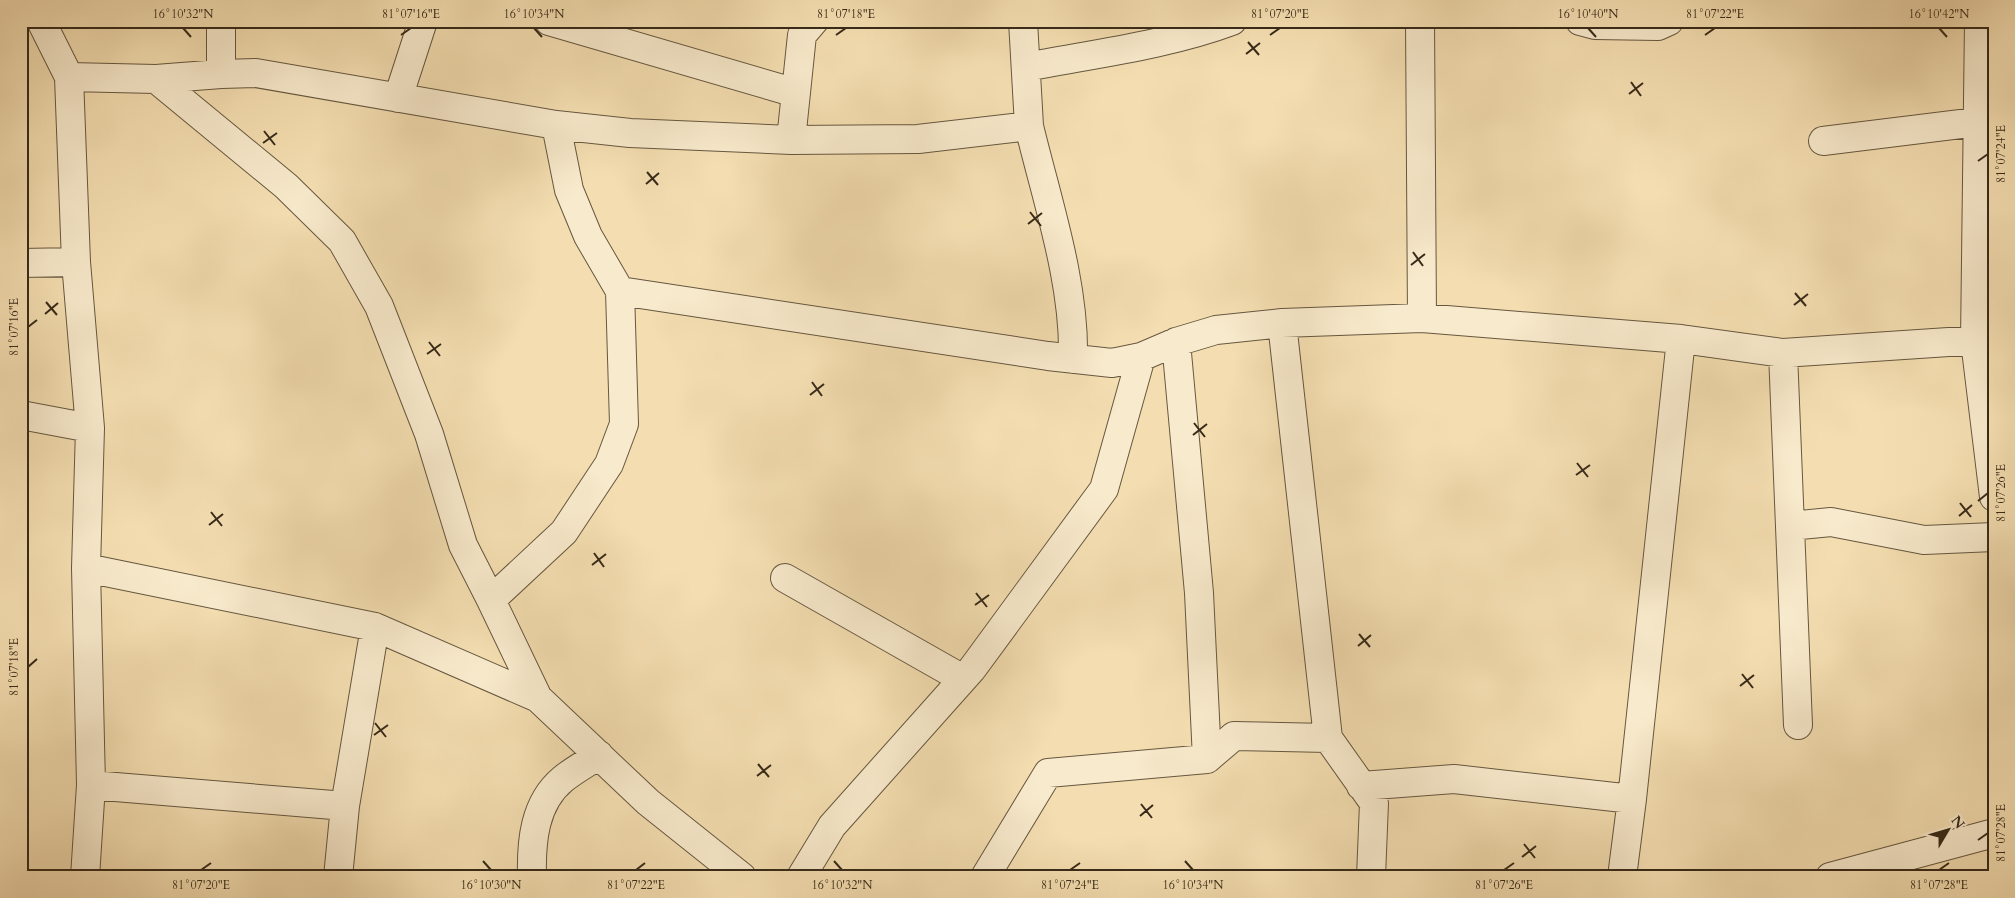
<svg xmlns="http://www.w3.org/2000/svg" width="2015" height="898" viewBox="0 0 2015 898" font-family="Cardo,serif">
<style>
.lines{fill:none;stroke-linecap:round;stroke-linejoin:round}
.street-casing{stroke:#66573f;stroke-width:30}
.street{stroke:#f8eacc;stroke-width:28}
.ticks{fill:none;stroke:#372a19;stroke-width:2}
.neatline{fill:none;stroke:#372a19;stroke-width:2}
.ticks-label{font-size:12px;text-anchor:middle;fill:#372a19}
</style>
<rect width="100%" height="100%" fill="#f4deb1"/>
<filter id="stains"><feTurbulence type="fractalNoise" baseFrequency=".004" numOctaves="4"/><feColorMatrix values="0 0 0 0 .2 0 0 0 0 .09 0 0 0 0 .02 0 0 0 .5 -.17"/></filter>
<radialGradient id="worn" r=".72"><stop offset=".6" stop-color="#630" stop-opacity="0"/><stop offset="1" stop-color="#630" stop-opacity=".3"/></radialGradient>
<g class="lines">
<g class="street-casing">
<path id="street" d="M41 21 69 77 76 262 90 428 86 568 91 785 85 877
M549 21 796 93
M1420 21 1422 318
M1580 21 1595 25 1658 26 1669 21
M1979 21 1975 341 1994 497
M1026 67C1093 54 1168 45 1232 21
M221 74V21
M69 77 156 79 221 74 256 73 556 125 569 190 588 236 620 291
M156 79 286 186 342 241 379 306 429 434 463 545 491 600 564 532 609 464 624 424 620 291 1048 356 1112 363 1141 357 1176 342 1216 330 1282 323 1422 318 1681 339
M398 98 423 21
M556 125 630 133 791 140 918 139 1029 126 1023 21
M1029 126C1047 201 1075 282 1073 359
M791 140 802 35 814 21
M1823 141 1977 122
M21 263 76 262
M1282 323 1328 738 1374 803 1371 877
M1176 342 1199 593 1207 759
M1783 353 1798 725
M21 415 90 428
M1790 526 1831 522 1924 540 1994 537
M86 568 375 627 538 698
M785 578 963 679
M491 600 538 698 648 802 742 877
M91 785 345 806
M1361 786 1454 779 1632 799
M338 877 345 806 375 627
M532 877C531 842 534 803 563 779 574 770 587 763 599 755
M801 877 832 826 972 669 1104 489 1141 357
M985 877 1048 773 1207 759 1234 736 1328 738
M1622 877 1632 799 1681 339 1783 353 1994 339
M1830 877 1994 833"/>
</g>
<use href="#street" class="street"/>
</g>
<path class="ticks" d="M183 28 191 37M534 28 542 37M1588 28 1596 37M1939 28 1947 37M401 35 411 28M836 35 846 28M1270 35 1280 28M1705 35 1715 28M1248 42 1259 55M1246 54 1260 43M1631 82 1641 96M1629 94 1643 83M264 131 275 145M263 143 277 133M1978 161 1988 154M647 172 658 185M646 184 659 173M1030 212 1041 226M1028 224 1042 213M1413 252 1423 266M1411 265 1425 254M1795 293 1806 306M46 302 57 315M1794 305 1808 294M45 314 58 303M28 327 37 320M429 342 440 356M427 354 441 344M812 382 822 396M810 395 824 384M1194 423 1205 437M1193 435 1207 424M1577 463 1588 477M1576 475 1590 465M1978 501 1988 493M1960 503 1971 517M211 512 222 526M1959 516 1972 505M209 525 223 514M594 553 604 567M592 565 606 554M976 593 987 607M975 605 989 595M1359 634 1370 647M1358 646 1371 635M28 667 37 659M1742 674 1753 688M1740 686 1754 675M375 723 386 737M374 735 388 725M758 764 769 777M757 776 771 765M1141 804 1152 818M1140 816 1153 805M1978 840 1988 833M1524 844 1535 858M1522 857 1536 846M483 861 491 870M834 861 842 870M1185 861 1193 870M201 870 211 863M636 870 645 863M1070 870 1080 863M1504 870 1514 863M1939 870 1949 863"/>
<rect width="2015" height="898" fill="none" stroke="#f4deb1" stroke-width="55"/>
<g transform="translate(1948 830) rotate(52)" stroke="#f8eacc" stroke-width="4" paint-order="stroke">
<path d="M0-4L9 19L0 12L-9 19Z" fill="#372a19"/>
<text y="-8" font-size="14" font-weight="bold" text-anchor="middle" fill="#372a19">N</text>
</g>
<rect x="28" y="28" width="1960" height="842" class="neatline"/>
<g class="ticks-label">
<text x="183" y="18">16°10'32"N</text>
<text x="411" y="18">81°07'16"E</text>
<text x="534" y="18">16°10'34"N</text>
<text x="846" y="18">81°07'18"E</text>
<text x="1280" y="18">81°07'20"E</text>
<text x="1588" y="18">16°10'40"N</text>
<text x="1715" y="18">81°07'22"E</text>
<text x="1939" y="18">16°10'42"N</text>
<text transform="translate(2001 154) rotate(-90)" y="4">81°07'24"E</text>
<text transform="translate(14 327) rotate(-90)" y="4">81°07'16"E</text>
<text transform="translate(2001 493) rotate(-90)" y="4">81°07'26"E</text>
<text transform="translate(14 667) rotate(-90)" y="4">81°07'18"E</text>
<text transform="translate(2001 833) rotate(-90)" y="4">81°07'28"E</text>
<text x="201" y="889">81°07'20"E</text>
<text x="491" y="889">16°10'30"N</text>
<text x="636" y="889">81°07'22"E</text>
<text x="842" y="889">16°10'32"N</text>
<text x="1070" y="889">81°07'24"E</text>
<text x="1193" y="889">16°10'34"N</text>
<text x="1504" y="889">81°07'26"E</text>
<text x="1939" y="889">81°07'28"E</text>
</g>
<rect width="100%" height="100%" filter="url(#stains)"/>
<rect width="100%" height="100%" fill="url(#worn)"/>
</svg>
